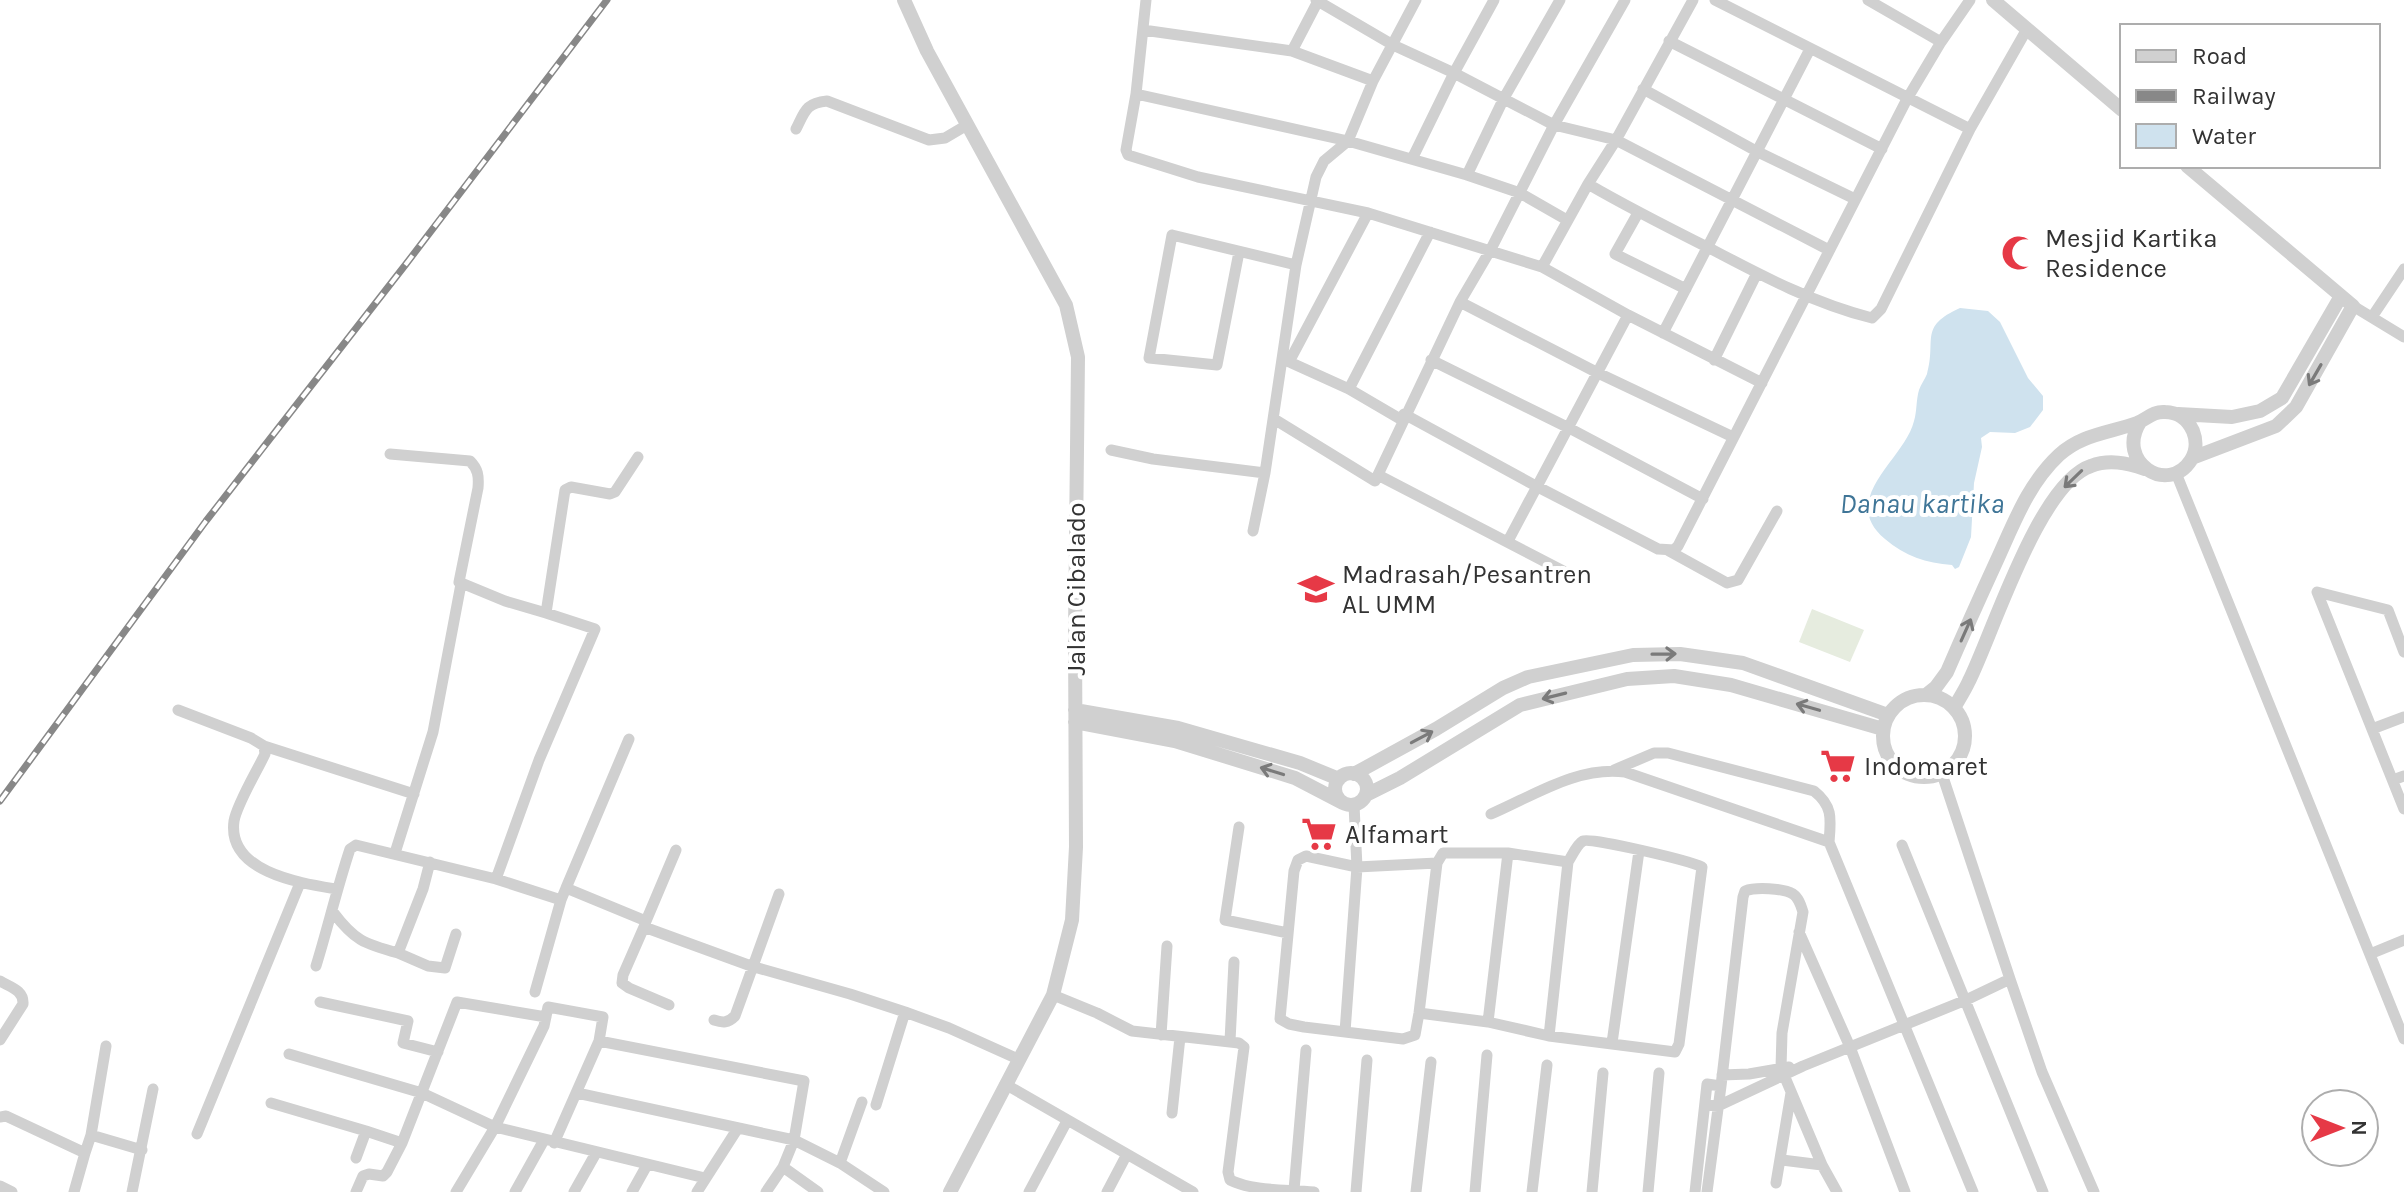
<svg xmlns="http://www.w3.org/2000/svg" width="2404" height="1192" viewBox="0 0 2404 1192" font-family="Karla,sans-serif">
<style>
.green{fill:#e6ecdf}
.water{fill:#cfe2ee}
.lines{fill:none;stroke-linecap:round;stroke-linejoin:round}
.minor{stroke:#d0d0d0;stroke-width:11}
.tertiary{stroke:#d0d0d0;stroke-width:14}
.rail-casing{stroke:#888;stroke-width:7}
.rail{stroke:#fff;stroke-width:4;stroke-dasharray:12;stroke-linecap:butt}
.oneway{stroke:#7a7a7a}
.labels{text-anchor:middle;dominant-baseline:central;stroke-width:8;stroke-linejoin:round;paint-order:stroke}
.poi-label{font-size:26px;fill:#333;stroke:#fff;text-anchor:start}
.street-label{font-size:26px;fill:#333;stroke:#fff}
.water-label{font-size:28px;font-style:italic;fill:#3f7597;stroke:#fff}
</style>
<rect width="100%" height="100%" fill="#fff"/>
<path class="green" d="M1812 609 1864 630 1850 662 1799 642Z"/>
<path class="water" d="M1960 308 1988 311 2000 322 2028 378 2043 396V410L2030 427 2015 433 1990 432 1981 438 1982 447 1974 483 1971 537 1959 567 1955 569 1952 565C1926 563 1905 556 1885 539 1837 499 1905 459 1914 421 1917 411 1916 400 1919 390 1921 384 1925 379 1927 374 1937 339 1918 327 1960 308Z"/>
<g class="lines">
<path class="minor" d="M1146 0 1136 94 1126 150 1128 155 1198 177 1368 213 1542 267 1628 315 1762 383
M1316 0 1393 45 1454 73 1554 125 1616 140 1829 250
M1715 0 1970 129
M1868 0 1941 42
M1143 30 1292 51 1373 81
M1669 41 1882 149
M1292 51 1318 1
M1643 89 1758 152 1855 199
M1136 94 1348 141 1467 175 1520 193 1567 220
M796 129C805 111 806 103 827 101L929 140 945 138 967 125
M1412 159 1454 73 1494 0
M1467 175 1504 98 1560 0
M1588 184C1629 208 1671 229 1713 250 1764 277 1816 304 1872 318L1881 309 1970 129 2027 29
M1638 213 1615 254 1686 289
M1239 252 1217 365 1149 358 1172 235 1296 265
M1542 267 1588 184 1616 140 1693 0
M1460 302 1598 373 1733 437
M2353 306 2404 337
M2372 317 2404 269
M1663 333 1810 49
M1285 360 1349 389 1402 420
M1431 360 1569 428 1703 499
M1714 360 1757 273
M1289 362 1368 213
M1349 389 1430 232
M1404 414 1536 486 1658 549 1674 550 1678 546 1907 99 1941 42 1970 0
M1274 419 1375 481 1460 302 1491 249 1554 125 1625 0
M1111 450 1153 459 1265 473 1296 265 1316 177 1324 161 1348 141 1373 81 1416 0
M390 454 470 461C478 469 479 476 478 488L459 582 505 601 546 613
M2176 473 2404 1039
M1378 475 1563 571
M1253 531 1265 473
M1508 541 1628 315
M1669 551 1727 583 1738 580 1777 511
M2404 652 2388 610 2317 592 2404 809
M178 710 251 738 264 746 414 794
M2372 729 2404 717
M264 746 265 754C257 771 237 804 234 821 227 872 300 883 336 889
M1614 770 1654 753H1668L1814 791C1833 806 1831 819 1829 842
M2393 780 2404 776
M1491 814C1533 796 1577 766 1625 772L1829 842 1973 1192
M1239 827 1225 920 1288 933
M1902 845 2043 1192
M395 853 433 732 461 584
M1437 863 1357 867 1306 856 1298 860 1294 871 1280 1019 1289 1024 1304 1027 1403 1039 1415 1035 1419 1013 1437 863 1443 853H1508L1568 862
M496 879 539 760 595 629 546 613 565 490 571 487 610 494 615 492 638 457
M566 888 629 739
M333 912C354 940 364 944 398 953L423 889 430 862
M646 921 676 850
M644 927 623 975 622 983 629 988 669 1005
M1799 932 1850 1047 1905 1192
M398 953 428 966 445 968 456 934
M2370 954 2404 940
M316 966C328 927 337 888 350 849L356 845 496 879 561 900 566 888 646 921 644 927 751 966 850 994 905 1012 949 1028 1018 1059
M2010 979 2042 1072 2094 1192
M0 981C10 987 24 990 23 1004L0 1040
M535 992 561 900
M1053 995 1097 1013 1132 1031 1239 1043 1244 1047 1228 1172 1230 1180C1255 1192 1287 1189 1314 1192
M320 1002 408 1021 403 1043 438 1052
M1419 1013 1488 1022 1549 1036 1675 1052 1679 1044 1702 867C1691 861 1591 837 1583 841 1577 844 1572 856 1568 862L1549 1036
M714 1020C723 1023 728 1023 735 1016L779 894
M1488 1022 1508 853
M1345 1032 1357 867 1354 805
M1161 1035 1167 946
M599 1041 804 1081 794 1140 783 1167 766 1192
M1230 1041 1234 962
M1612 1043 1639 851
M289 1054 422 1093 495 1127 456 1192
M1722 1075 1749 1074 1789 1067
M1005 1084 1193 1192
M1721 1086 1743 897 1745 891C1755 887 1783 888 1793 894 1799 898 1801 906 1803 912L1782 1033 1781 1068 1822 1165 1837 1192
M577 1093 794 1140 840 1163 884 1192
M271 1103 366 1131
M876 1105 905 1012
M1705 1105 1718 1106 1803 1066 1966 1000 2010 979 1942 774
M1172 1113 1180 1037
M0 1117 6 1116 85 1153 74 1192
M197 1134 300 883
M91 1135 142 1150
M554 1143 599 1041 603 1017 548 1007 544 1026 495 1127 705 1178
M85 1153 91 1135 106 1046
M356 1158 366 1131 402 1143
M1782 1160 1822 1165
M840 1163 862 1102
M783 1167 818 1192
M1776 1183 1791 1093
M0 1186 12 1192
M1294 1190 1306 1050
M132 1192 153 1089
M356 1192 363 1176 369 1174 383 1176 387 1172 402 1143 457 1002 546 1017
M515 1192 544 1140
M574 1192 596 1153
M632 1192 647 1165
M697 1192 738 1128
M1029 1192 1067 1121
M1107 1192 1127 1154
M1356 1192 1367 1060
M1416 1192 1431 1062
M1475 1192 1487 1055
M1532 1192 1547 1065
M1592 1192 1603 1073
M1648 1192 1659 1073
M1695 1192 1707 1084 1721 1086 1707 1192"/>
<path class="tertiary" d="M904 0 927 51 1066 305 1078 357 1075 634 1076 847 1072 920 1053 995 950 1192
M1993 0 2122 110
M2187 166 2353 306 2296 407 2276 426 2192 458
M2178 414 2232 417 2260 411 2282 398 2341 296
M1883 736a41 41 0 1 1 82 0a41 41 0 1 1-82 0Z
M1926 695 1936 687 1947 672C1963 635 1980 597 1997 560 2014 523 2028 484 2059 455 2082 434 2109 433 2137 423 2147 419 2153 411 2165 412 2178 412 2188 420 2193 431 2197 441 2196 452 2191 460 2168 496 2115 462 2140 422
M1954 708C1959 699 1965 690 1969 681 1993 633 2039 483 2091 466 2109 459 2127 463 2145 469
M1075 710 1178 728 1300 763 1339 779
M1075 722 1175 741 1295 778 1343 803
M1335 789a16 16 0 1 1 32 0a16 16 0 1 1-32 0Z
M1354 774 1436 729 1503 688 1528 677 1633 655 1680 654 1743 663 1888 715
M1366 795 1400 778 1520 705 1627 679 1674 676 1731 685 1883 729"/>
<g class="rail-casing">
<path id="rail" d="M0 801 206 521 406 264 607 0"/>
</g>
<use href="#rail" class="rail"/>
</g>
<defs><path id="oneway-shaft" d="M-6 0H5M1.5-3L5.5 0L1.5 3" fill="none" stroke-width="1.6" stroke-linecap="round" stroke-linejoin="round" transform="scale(2)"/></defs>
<g class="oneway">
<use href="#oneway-shaft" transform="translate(2315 375) rotate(120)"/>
<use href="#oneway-shaft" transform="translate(2073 479) rotate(136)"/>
<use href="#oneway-shaft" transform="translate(1966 630) rotate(-66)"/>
<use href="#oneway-shaft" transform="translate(1664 654) rotate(-1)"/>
<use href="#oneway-shaft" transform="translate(1554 696) rotate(166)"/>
<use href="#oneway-shaft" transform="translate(1808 707) rotate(-164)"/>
<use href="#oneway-shaft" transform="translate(1422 737) rotate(-28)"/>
<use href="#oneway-shaft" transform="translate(1272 771) rotate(-163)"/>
</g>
<defs>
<g id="mosque-bare" transform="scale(2.76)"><path d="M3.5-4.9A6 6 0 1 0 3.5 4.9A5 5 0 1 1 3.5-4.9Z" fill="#e63946" stroke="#fff" stroke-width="2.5" paint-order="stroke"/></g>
<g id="school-bare" transform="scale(2.76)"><path d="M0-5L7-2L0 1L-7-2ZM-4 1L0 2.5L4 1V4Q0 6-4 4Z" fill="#e63946" stroke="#fff" stroke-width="2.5" paint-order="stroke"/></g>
<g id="supermarket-bare" transform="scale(2.76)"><path d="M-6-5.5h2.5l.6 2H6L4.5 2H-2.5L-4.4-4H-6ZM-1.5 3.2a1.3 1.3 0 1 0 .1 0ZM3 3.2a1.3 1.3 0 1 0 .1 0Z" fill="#e63946" stroke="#fff" stroke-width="2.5" paint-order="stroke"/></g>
</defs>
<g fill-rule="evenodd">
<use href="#mosque-bare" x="2019" y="253"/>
<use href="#school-bare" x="1316" y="589"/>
<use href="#supermarket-bare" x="1838" y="766"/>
<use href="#supermarket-bare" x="1319" y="834"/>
</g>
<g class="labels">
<g class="poi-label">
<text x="2045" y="238">Mesjid Kartika<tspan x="2045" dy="30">Residence</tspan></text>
<text x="1342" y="574">Madrasah/Pesantren<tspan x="1342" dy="30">AL UMM</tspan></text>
<text x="1864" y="766">Indomaret</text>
<text x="1345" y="834">Alfamart</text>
</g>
<g class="street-label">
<text transform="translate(1076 589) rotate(-90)">Jalan Cibalado</text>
</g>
<g class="water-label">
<text x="1922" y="503">Danau kartika</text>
</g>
</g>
<rect x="2120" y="24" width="260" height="144" fill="#ffffff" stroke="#adadad" stroke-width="2"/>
<rect x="2136" y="50" width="40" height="12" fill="#d0d0d0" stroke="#adadad" stroke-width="2"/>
<text x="2192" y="64" font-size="24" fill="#333333">Road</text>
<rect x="2136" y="90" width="40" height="12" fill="#888888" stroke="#adadad" stroke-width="2"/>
<text x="2192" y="104" font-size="24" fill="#333333">Railway</text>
<rect x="2136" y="124" width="40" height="24" fill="#cfe2ee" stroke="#adadad" stroke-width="2"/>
<text x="2192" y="144" font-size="24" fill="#333333">Water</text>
<g transform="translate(2340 1128) rotate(90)"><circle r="38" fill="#ffffff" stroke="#adadad" stroke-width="2"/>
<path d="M0-6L14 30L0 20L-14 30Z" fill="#e63946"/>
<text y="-12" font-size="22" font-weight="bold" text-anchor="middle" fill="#333333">N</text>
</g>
</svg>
